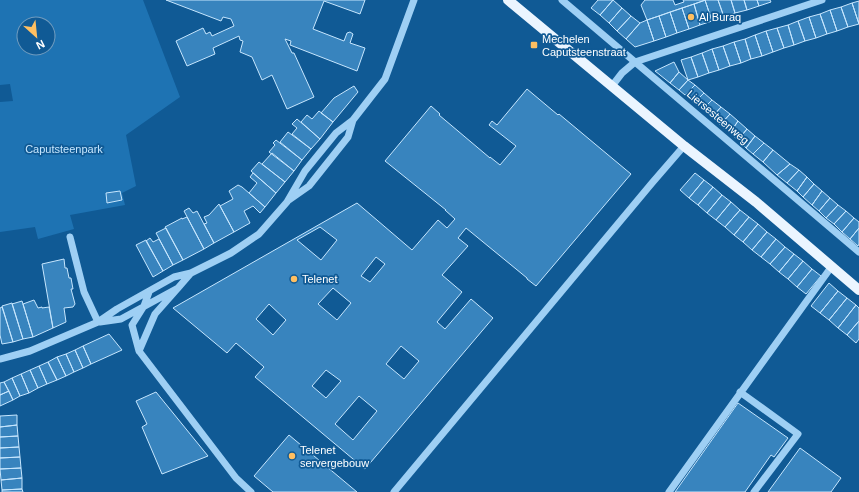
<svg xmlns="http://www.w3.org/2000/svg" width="859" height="492" font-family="Arial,sans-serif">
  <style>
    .green { fill: #1e73b3; fill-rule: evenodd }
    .building { fill: #3884be; stroke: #c6e6fe; fill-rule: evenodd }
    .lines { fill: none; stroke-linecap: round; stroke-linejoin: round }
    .minor { stroke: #9ecff4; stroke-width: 7 }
    .major { stroke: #ebf5ff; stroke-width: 10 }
    .poi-dot { fill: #ffbf61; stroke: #105a95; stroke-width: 1.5 }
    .labels { text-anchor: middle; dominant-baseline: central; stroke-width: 3.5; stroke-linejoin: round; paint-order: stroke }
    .poi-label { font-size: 11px; fill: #fff; stroke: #105a95; text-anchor: start }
    .street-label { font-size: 11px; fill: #fff; stroke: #105a95 }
    .park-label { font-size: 11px; fill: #c6e6fe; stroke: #105a95 }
  </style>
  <rect width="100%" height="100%" fill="#105a95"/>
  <path class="green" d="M0,0H143L180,97L126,135L136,186L122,193L125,205L70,215L74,229L38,239L35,227L0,232V102L13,101L10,84L0,85ZM24,24H48V48H24Z"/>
  <path class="building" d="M166,0H365L360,14L324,1L313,29L344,41L347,33L350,32L353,34L350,43L365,48L357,71L290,45L291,41L285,39L292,53H294L314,97L287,109L272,75L262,80L252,57L240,52L243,41L240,40L239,36L213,48L215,54L187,66L176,41L203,28L206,34L210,32L212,36L234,26L231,19L223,17L221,21Z
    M598,0H613L600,15L591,8Z
    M613,0L622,8L609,23L600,15Z
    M645,0H673L675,5L684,2L683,0H706L647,20L641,5Z
    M705,0H718L724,17L712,21Z
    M705,0L712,21L700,25L694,4Z
    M718,0H731L735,13L724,17Z
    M731,0H744L747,10L735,13Z
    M744,0H757L759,6L747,10Z
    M757,0H770L771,2L759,6Z
    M859,1V24L852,3Z
    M852,3L859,24L848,27L841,7Z
    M694,4L700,25L689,29L682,8Z
    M841,7L848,27L837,31L830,10Z
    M622,8L631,16L617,31L609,23Z
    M682,8L689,29L677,33L670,12Z
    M830,10L837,31L827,34L820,14Z
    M670,12L677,33L666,37L659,16Z
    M820,14L827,34L816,38L809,17Z
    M631,16L640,23L626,39L617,31Z
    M659,16L666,37L654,41L647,20Z
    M809,17L816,38L805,41L798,21Z
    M647,20L654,41L635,47L626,39L640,23Z
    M798,21L805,41L794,45L788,25Z
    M788,25L794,45L784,48L777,28Z
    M777,28L784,48L773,52L766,31Z
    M766,31L773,52L762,56L755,35Z
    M755,35L762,56L751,59L745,39Z
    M745,39L751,59L741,63L734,42Z
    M734,42L741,63L730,66L723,46Z
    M723,46L730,66L719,70L712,49Z
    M712,49L719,70L709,73L702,53Z
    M702,53L709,73L698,77L691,57Z
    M691,57L698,77L688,80L681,60Z
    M674,62L679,72L670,83L655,71Z
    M679,72L688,80L679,90L670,83Z
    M688,80L695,85L685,95L679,90Z
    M695,85L704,93L694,103L685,95Z
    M354,86L358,92L333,122L321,113L334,98Z
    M527,89L558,115L559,114L631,174L536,286L527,279V278L466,228L458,238L468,246L442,275L462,292L437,322L445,329L471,299L493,318L365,469L255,377L264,367L236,343L227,353L173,308L357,203L412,250L438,220L447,228L455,219L445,210H446L385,161L431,106L440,114L439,115L490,158V157L500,165L516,146L489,125L492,121L497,125ZM320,227L337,240L321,260L297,240ZM376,257L385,264L370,282L361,276ZM333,288L351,303L337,320L318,304ZM269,304L286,320L273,335L256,319ZM401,346L419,361L404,379L386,364ZM326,370L341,381L326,398L312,386ZM359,396L377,411L353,440L335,424Z
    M704,93L712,100L703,109L694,103Z
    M712,100L721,107L712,117L703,109Z
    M721,107L730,114L720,125L712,117Z
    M319,111L333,122L320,139L301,122L307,115L312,119Z
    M730,114L738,121L730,133L720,125Z
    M297,119L320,139L311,149L292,134L297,128L292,124Z
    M738,121L747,129L738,140L730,133Z
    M747,129L755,136L746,148L738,140Z
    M288,132L311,149L302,160L280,142Z
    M755,136L764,143L753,154L746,148Z
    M276,140L302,160L294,171L269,152L275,145L273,143Z
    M764,143L773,150L763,162L753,154Z
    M773,150L790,164L777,175L763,162Z
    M272,153L294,171L285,182L262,164Z
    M259,162L285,182L276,193L251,171Z
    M790,164L799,170L787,183L777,175Z
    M799,170L807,177L797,191L787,183Z
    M253,173L276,193L265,207L249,193L257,183L250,177Z
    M695,173L704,180L689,198L680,190Z
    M807,177L814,184L803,197L797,191Z
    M704,180L713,187L698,205L689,198Z
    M814,184L822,191L812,205L803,197Z
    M238,185L242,187L265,207L260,213L253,206L244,211L250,223L234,232L220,206L233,199L229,191Z
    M713,187L722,195L707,213L698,205Z
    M120,191L122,200L107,203L106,193Z
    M822,191L830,198L819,211L812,205Z
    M722,195L731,202L716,220L707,213Z
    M830,198L838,205L826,218L819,211Z
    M731,202L740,210L725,227L716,220Z
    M219,204L234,232L214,243L204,224L207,223L204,217L209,215Z
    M838,205L846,211L834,224L826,218Z
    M189,208L193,213L197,211L214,243L204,249L184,211Z
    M740,210L749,217L734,235L725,227Z
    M846,211L854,218L842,232L834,224Z
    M187,217L204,249L183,260L165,227L182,218V219Z
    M749,217L758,224L743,242L734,235Z
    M854,218L859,222V228L850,239L842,232Z
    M758,224L767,232L752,250L743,242Z
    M166,228L183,260L173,265L156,233Z
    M859,228V244L858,246L850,239Z
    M767,232L776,239L761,257L752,250Z
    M150,238L153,242L159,239L173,265L163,271L146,241Z
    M776,239L785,247L770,264L761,257Z
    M146,240L163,271L153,277L136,245Z
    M785,247L794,254L779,272L770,264Z
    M794,254L803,261L788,279L779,272Z
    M64,259L65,268H67L69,278H71L73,289H71L75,304L73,307L64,308L66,322L53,328L42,264Z
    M803,261L812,269L797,287L788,279Z
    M812,269L821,276L806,294L797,287Z
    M829,283L838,291L820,313L811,306Z
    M838,291L847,298L829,320L820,313Z
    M847,298L856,305L838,328L829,320Z
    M34,300L38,308L42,307V308L49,307L53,328L33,337L23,304Z
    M22,301L33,337L23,339L12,304Z
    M12,303L23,339L13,342L2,306Z
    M856,305L859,308V321L847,335L838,328Z
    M2,307L13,342L2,344L0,335V308Z
    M859,321V339L856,343L847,335Z
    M109,334L122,350L91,364L83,346Z
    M83,346L91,364L83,368L75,350Z
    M75,350L83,368L74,372L66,354Z
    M66,354L74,372L66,376L57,357Z
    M57,357L66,376L57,380L48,362Z
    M48,362L57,380L47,384L39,366Z
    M39,366L47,384L38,388L30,370Z
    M30,370L38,388L29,393L21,374Z
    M21,374L29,393L20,396L12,378Z
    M12,378L20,396L13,400L4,382Z
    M4,382L9,391L0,395V383Z
    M9,391L13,400L0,406V395Z
    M156,392L208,456L162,474L142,427L147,424L136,401Z
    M738,403L788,438L774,457L771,455L745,492H675Z
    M17,415V425L0,427V416Z
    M17,425L18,436L0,437V427Z
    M289,435L357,492H273L254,476Z
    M18,436L19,447L0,448V437Z
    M19,447L20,457L0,458V448Z
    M800,448L841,478L831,492H768Z
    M20,457L21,468L0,469V458Z
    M21,468L22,478L1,480L0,469Z
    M22,478V489L2,490L1,480Z
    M22,489L23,492H2V490Z"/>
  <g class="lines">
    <path class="minor" d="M562,0L859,252
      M612,86L622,73L635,62L822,0
      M289,200L309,186L348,137L353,120
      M70,237L84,292L98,322
      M178,288L155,314L139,351L236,478L251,492
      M100,322L121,319L178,288L191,273
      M139,351L132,325L144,306L149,292
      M0,359L30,351L98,322L117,309L174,277L191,273L231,253L259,234L287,202L305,171L336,133L353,120L385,79L414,0
      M740,392L798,434L754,492
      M394,492L652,183L684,146
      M669,492L832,266"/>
    <path class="major" d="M508,0L684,146L756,202L859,290"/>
  </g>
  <g class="poi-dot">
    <circle cx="691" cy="17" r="4"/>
    <rect x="530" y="41" width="8" height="8" rx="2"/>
    <circle cx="294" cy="279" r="4"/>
    <circle cx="292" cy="456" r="4"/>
  </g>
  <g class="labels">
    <g class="poi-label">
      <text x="699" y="17">Al Buraq</text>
      <text x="542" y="39">Mechelen<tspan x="542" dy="13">Caputsteenstraat</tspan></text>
      <text x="302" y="279">Telenet</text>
      <text x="300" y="450">Telenet<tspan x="300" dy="13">servergebouw</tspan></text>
    </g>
    <g class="street-label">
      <text transform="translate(718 117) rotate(40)">Liersesteenweg</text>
    </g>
    <g class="park-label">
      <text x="64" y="149">Caputsteenpark</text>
    </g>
  </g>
  <g transform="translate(36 36) rotate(153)"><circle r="19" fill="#105a95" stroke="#709cbf"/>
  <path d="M0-3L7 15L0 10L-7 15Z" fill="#ffbf61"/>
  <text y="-6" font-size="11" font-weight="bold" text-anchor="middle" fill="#ffffff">N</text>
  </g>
</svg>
